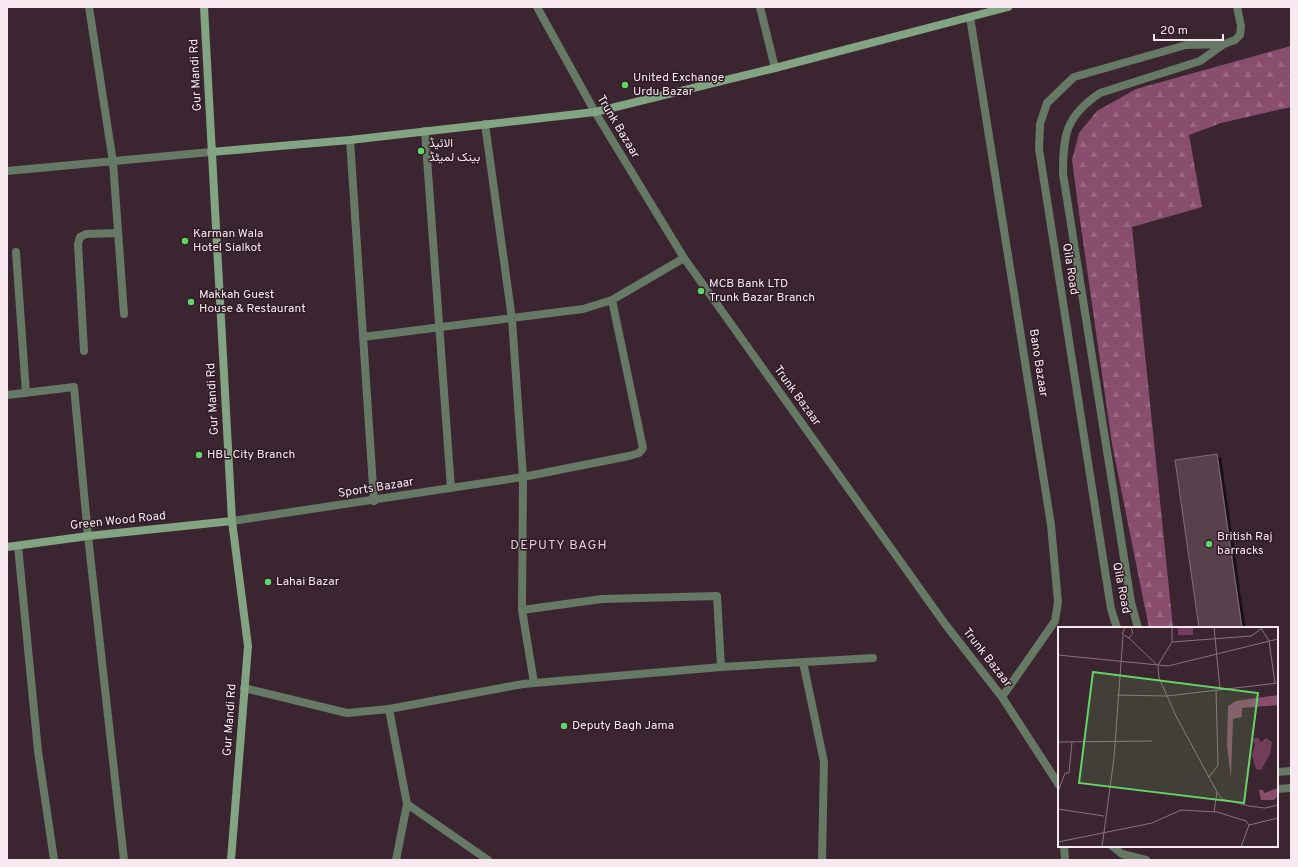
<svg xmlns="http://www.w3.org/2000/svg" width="1298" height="867" font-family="Overpass,Vazirmatn,sans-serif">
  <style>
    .forest { fill: url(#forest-firs) }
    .building { fill: #58414d; stroke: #856c79; filter: url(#shadow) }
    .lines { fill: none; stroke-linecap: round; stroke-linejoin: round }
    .lane { stroke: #657964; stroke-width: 8 }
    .street { stroke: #657964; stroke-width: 8 }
    .secondary { stroke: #83a482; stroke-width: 8 }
    .poi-dot { fill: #64d468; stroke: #301c27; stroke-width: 1.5 }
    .labels { text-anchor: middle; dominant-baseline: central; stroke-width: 3; stroke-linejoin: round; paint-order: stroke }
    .street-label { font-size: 12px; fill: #f8e9f0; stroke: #301c27 }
    .poi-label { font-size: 12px; fill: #f8e9f0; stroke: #301c27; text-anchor: start }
    .neighbourhood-label { font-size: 13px; letter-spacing: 1px; fill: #e9ccda; stroke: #301c27 }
    .inset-road { fill: none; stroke: #87737d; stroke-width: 1 }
    .view { fill: #64d468; fill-opacity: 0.15; stroke: #64d468; stroke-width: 2 }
    .inset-edge { fill: none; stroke: #f8e9f0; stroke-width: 2 }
  </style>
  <defs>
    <pattern id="forest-firs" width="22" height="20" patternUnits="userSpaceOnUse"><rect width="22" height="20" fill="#894e6e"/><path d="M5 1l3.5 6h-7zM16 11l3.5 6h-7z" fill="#9a6883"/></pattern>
    <filter id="shadow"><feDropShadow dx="3.5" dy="3.5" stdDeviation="0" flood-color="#0009"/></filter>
  </defs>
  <rect width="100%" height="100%" fill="#3b2531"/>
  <path class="forest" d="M1291,46V107L1221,123L1189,135L1202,207L1132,227L1173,628H1149L1112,444L1079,213L1072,160L1079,133L1097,111L1136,89Z"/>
  <path class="building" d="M1217,454L1242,628H1199L1175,460Z"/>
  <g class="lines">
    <path class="lane" d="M89,7L113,162L124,314
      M760,7L775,68
      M485,124L512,319L523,477L522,610L534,683
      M425,131L451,488
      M350,140L374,501
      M7,171L211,152
      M16,252L26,393
      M363,337L583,309L612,300L684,258
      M84,351L78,244L80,237L86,234L118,233
      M7,395L74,387L88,536L124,860
      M523,477L629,456L639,453L643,448L612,300
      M18,546L38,751L54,860
      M522,610L602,599L717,596L721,667
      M1117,628L1111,609L1039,149L1040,124L1047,103L1074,77L1186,45L1224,44
      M1138,628L1131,602L1063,174C1063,134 1066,116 1100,93L1200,61L1224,44L1235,40L1240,35L1241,26L1237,7
      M803,662L824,762L822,860
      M244,688L347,713L389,709L523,684L721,667L873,658
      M389,709L407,804L488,860
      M1277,772L1291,771
      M1277,789L1291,788
      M396,860L407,804"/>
    <path class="street" d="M537,7L595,112L684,258L945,624L1002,697L1059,785
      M970,17L1051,525L1058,602L1055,621L1002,697
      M232,521L523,477
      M1064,846L1065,860
      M1112,846L1122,854L1146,860"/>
    <path class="secondary" d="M204,7L232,521L248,646L231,860
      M211,152L350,140L595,112L775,68L1008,7
      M7,547L88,536L232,521"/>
  </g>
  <g class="poi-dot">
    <circle cx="625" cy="85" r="4"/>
    <circle cx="421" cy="151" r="4"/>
    <circle cx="185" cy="241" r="4"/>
    <circle cx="701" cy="291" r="4"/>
    <circle cx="191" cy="302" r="4"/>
    <circle cx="199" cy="455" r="4"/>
    <circle cx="1209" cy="544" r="4"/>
    <circle cx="268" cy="582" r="4"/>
    <circle cx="564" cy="726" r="4"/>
  </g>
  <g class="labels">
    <g class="street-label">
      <text transform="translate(196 75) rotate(-93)">Gur Mandi Rd</text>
      <text transform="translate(618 127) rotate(59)">Trunk Bazaar</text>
      <text transform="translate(1070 269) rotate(81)">Qila Road</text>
      <text transform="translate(1038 363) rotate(81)">Bano Bazaar</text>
      <text transform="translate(797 396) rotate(54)">Trunk Bazaar</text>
      <text transform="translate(213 399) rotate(-93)">Gur Mandi Rd</text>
      <text transform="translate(376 488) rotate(-9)">Sports Bazaar</text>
      <text transform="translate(118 521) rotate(-6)">Green Wood Road</text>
      <text transform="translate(1121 588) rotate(79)">Qila Road</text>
      <text transform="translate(987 658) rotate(52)">Trunk Bazaar</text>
      <text transform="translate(230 720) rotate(-86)">Gur Mandi Rd</text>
    </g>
    <g class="poi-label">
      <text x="633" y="78">United Exchange<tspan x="633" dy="14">Urdu Bazar</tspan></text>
      <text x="429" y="144">الائیڈ<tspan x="429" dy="14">بینک لمیٹڈ</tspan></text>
      <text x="193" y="234">Karman Wala<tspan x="193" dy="14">Hotel Sialkot</tspan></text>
      <text x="709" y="284">MCB Bank LTD<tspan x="709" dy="14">Trunk Bazar Branch</tspan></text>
      <text x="199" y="295">Makkah Guest<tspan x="199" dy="14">House &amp; Restaurant</tspan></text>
      <text x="207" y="455">HBL City Branch</text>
      <text x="1217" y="537">British Raj<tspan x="1217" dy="14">barracks</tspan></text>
      <text x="276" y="582">Lahai Bazar</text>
      <text x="572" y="726">Deputy Bagh Jama</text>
    </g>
    <g class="neighbourhood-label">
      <text x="559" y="546">DEPUTY BAGH</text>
    </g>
  </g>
  <g transform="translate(1058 627)">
    <rect width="220" height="220" fill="#3b2531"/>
    <path d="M120,0H135V8H120ZM200,111L203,115L208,111L214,115L212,127L203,143L198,142L194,128L197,117L194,112Z" fill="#723e5b"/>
    <path d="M220,68V78L184,81V90L175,92L173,151L169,119L170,79L178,74ZM220,161V169L216,173H203L201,163H205L206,166Z" fill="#894e6e"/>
    <path class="inset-road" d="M67,0L64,7L71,11L75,6L73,0M114,0V15L100,38L101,51L118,89L159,165L164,172L191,179L207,181L220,178M156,0L162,62M203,1L211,14L217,56M71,11L99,38M114,15L193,9L203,2M0,28L110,39L220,12M59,68L109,69L220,56M0,115L94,114M151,150L160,138L158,63M0,165L7,146H11L14,115M0,182L46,189M156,185L159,165M191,198L220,191M0,215L94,196L123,183L159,185L188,194L191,198M44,220L56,131L65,9M183,220L191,198"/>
    <path class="view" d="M35,45L200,66L186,176L21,156Z"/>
    <rect width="220" height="220" class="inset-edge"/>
  </g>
  <rect width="1298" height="867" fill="none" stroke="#f8e9f0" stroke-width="16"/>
  <path d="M1154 34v6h69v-6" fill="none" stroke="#f8e9f0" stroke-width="2"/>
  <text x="1160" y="34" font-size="12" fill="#f8e9f0" stroke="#301c27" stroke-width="3" paint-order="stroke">20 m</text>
</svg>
